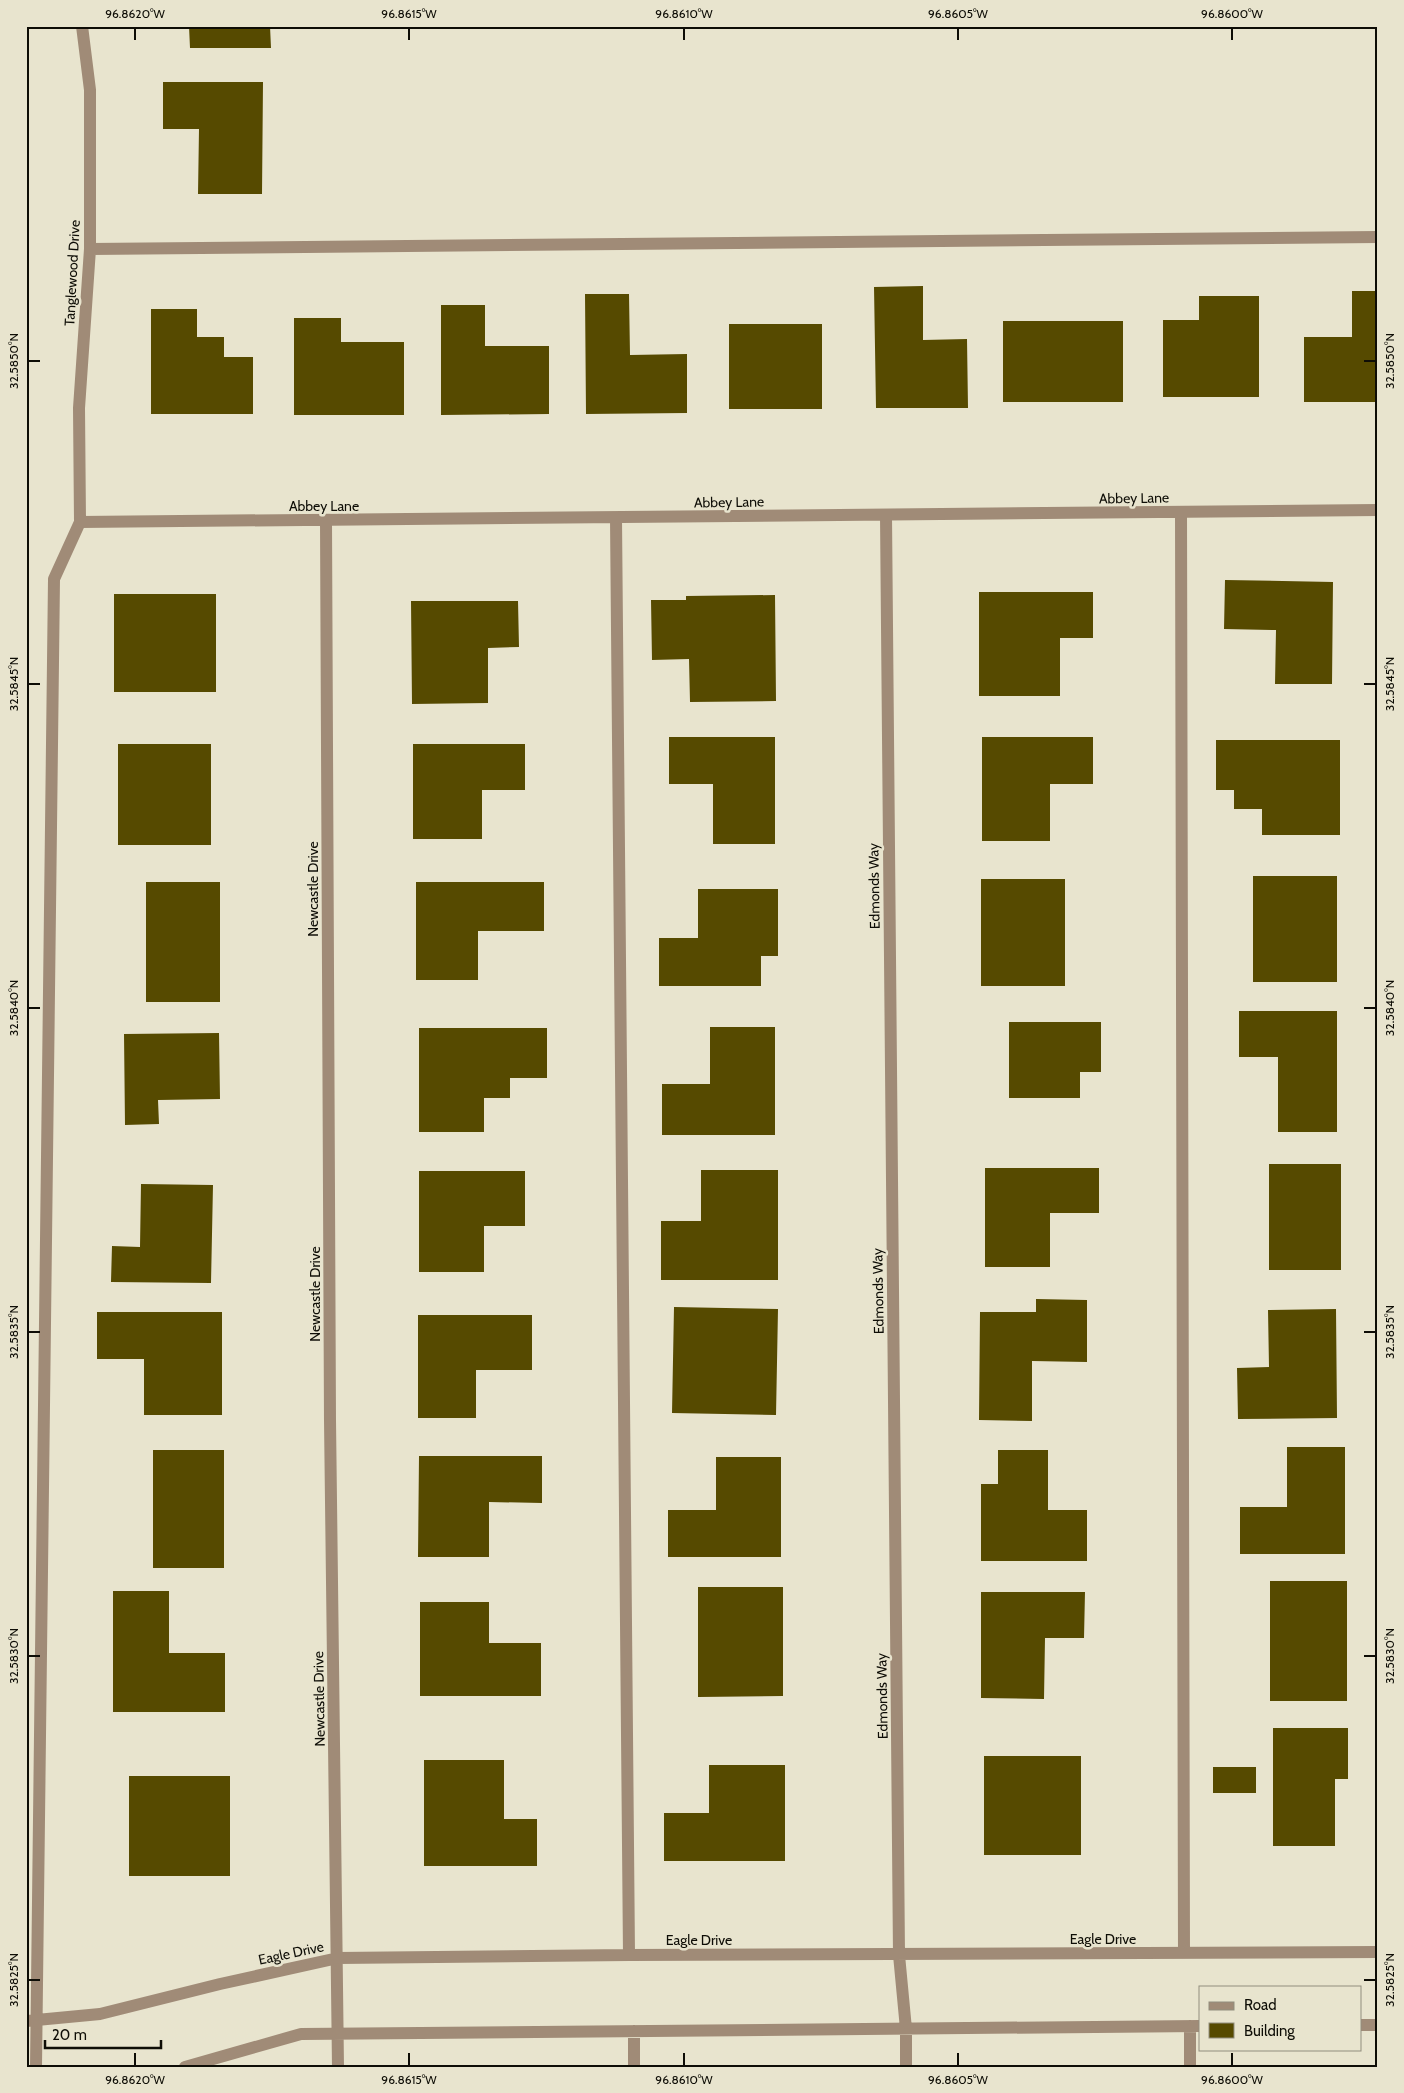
<svg xmlns="http://www.w3.org/2000/svg" width="1404" height="2093" font-family="Cabin,sans-serif">
  <style>
    .building { fill: #564a00 }
    .lines { fill: none; stroke-linecap: round; stroke-linejoin: round }
    .minor { stroke: #a08b77; stroke-width: 12 }
    .ticks { fill: none; stroke: #0e0d06; stroke-width: 2 }
    .labels { text-anchor: middle; dominant-baseline: central; stroke-width: 5; stroke-linejoin: round; paint-order: stroke }
    .street-label { font-size: 14px; fill: #0e0d06; stroke: #e8e4ce }
    .neatline { fill: none; stroke: #0e0d06; stroke-width: 2 }
    .ticks-label { font-size: 12px; text-anchor: middle; fill: #0e0d06 }
  </style>
  <rect width="100%" height="100%" fill="#e8e4ce"/>
  <path class="building" d="M189,26H270L271,48H190Z
    M163,82H263L262,194H198L199,129H163Z
    M923,286V340L967,339L968,408H876L874,287Z
    M1352,291H1378V402H1304V337H1352Z
    M585,294H629L630,355L687,354V413L586,414Z
    M1199,296H1259V397H1163V320H1199Z
    M441,305H485V346H549V414L441,415Z
    M151,309H197V337H224V357H253V414H151Z
    M294,318H341V342H404V415H294Z
    M1003,321H1123V402H1003Z
    M729,324H822V409H729Z
    M1225,580L1333,582L1332,684H1275L1276,630L1224,629Z
    M979,592H1093V638H1060V696H979Z
    M114,594H216V692H114Z
    M775,595L776,701L690,702L689,659L652,660L651,600H686V596Z
    M411,601H518L519,647L488,648V703L412,704Z
    M669,737H775V844H713V784H669Z
    M982,737H1093V784H1050V841H982Z
    M1216,740H1340V835H1262V809H1234V790H1216Z
    M118,744H211V845H118Z
    M413,744H525V790H482V839H413Z
    M1253,876H1337V982H1253Z
    M981,879H1065V986H981Z
    M146,882H220V1002H146Z
    M416,882H544V931H478V980H416Z
    M698,889H778V956H761V986H659V938H698Z
    M1239,1011H1337V1132H1278V1057H1239Z
    M1009,1022H1101V1072H1080V1098H1009Z
    M710,1027H775V1135H662V1084H710Z
    M419,1028H547V1078H510V1098H484V1132H419Z
    M219,1033L220,1099L158,1100L159,1124L125,1125L124,1034Z
    M1269,1164H1341V1270H1269Z
    M985,1168H1099V1213H1050V1267H985Z
    M701,1170H778V1280H661V1221H701Z
    M419,1171H525V1226H484V1272H419Z
    M141,1184L213,1185L211,1283L111,1282L112,1246L140,1247Z
    M1036,1299L1087,1300V1362L1032,1361V1421L979,1420L980,1312H1036Z
    M674,1307L778,1309L776,1415L672,1413Z
    M1336,1309L1337,1418L1238,1419L1237,1368L1269,1367L1268,1310Z
    M97,1312H222V1415H144V1359H97Z
    M418,1315H532V1370H476V1418H418Z
    M1287,1447H1345V1554H1240V1507H1287Z
    M153,1450H224V1568H153Z
    M998,1450H1048V1510H1087V1561H981V1484H998Z
    M419,1456H542V1503L489,1502V1557H418Z
    M716,1457H781V1557H668V1510H716Z
    M1270,1581H1347V1701H1270Z
    M698,1587H783V1696L698,1697Z
    M113,1591H169V1653H225V1712H113Z
    M981,1592H1085L1084,1638H1045L1044,1699L981,1698Z
    M420,1602H489V1643H541V1696H420Z
    M1273,1728H1348V1779H1335V1846H1273Z
    M984,1756H1081V1855H984Z
    M424,1760H504V1819H537V1866H424Z
    M709,1765H785V1861H664V1813H709Z
    M1213,1767H1256V1793H1213Z
    M129,1776H230V1876H129Z"/>
  <g class="lines">
    <path class="minor" d="M90,249L1378,237
      M1181,512L1184,1953
      M886,515L899,1955L906,2029V2067
      M616,518L629,1955
      M326,521L330,1420L338,2067
      M80,522L1378,510
      M26,2021L100,2014L220,1984L338,1958L629,1955L1378,1952
      M1360,2025H1378
      M1190,2026V2067
      M634,2031V2067
      M36,2067L54,579L80,522L79,408L90,249V90L82,26
      M185,2067L301,2034L1200,2026"/>
  </g>
  <path class="ticks" d="M135,28V40M409,28V40M684,28V40M958,28V40M1232,28V40M28,361H40M1364,361H1376M28,684H40M1364,684H1376M28,1008H40M1364,1008H1376M28,1332H40M1364,1332H1376M28,1656H40M1364,1656H1376M28,1980H40M1364,1980H1376M135,2053V2066M409,2053V2066M684,2053V2066M958,2053V2066M1232,2053V2066"/>
  <g class="labels">
    <g class="street-label">
      <text transform="translate(72 273) rotate(-87)">Tanglewood Drive</text>
      <text transform="translate(1134 498) rotate(-1)">Abbey Lane</text>
      <text transform="translate(729 502) rotate(-1)">Abbey Lane</text>
      <text x="324" y="506">Abbey Lane</text>
      <text transform="translate(874 886) rotate(-91)">Edmonds Way</text>
      <text transform="translate(313 889) rotate(-90)">Newcastle Drive</text>
      <text transform="translate(878 1291) rotate(-91)">Edmonds Way</text>
      <text transform="translate(315 1294) rotate(-90)">Newcastle Drive</text>
      <text transform="translate(882 1696) rotate(-91)">Edmonds Way</text>
      <text transform="translate(319 1699) rotate(-91)">Newcastle Drive</text>
      <text x="1103" y="1939">Eagle Drive</text>
      <text x="699" y="1940">Eagle Drive</text>
      <text transform="translate(291 1953) rotate(-12)">Eagle Drive</text>
    </g>
  </g>
  <rect width="1404" height="2093" fill="none" stroke="#e8e4ce" stroke-width="55"/>
  <rect x="1199" y="1986" width="162" height="65" fill="#e8e4ce" stroke="#918e7e"/>
  <rect x="1209" y="2002" width="25" height="8" fill="#a08b77" stroke="#918e7e"/>
  <text x="1244" y="2010" font-size="15" fill="#0e0d06">Road</text>
  <rect x="1209" y="2023" width="25" height="15" fill="#564a00" stroke="#918e7e"/>
  <text x="1244" y="2036" font-size="15" fill="#0e0d06">Building</text>
  <path d="M45 2040v8h116v-8" fill="none" stroke="#0e0d06" stroke-width="2.5"/>
  <text x="52" y="2040" font-size="15" fill="#0e0d06" stroke="#e8e4ce" stroke-width="4" paint-order="stroke">20 m</text>
  <rect x="28" y="28" width="1348" height="2038" class="neatline"/>
  <g class="ticks-label">
    <text x="135" y="18">96.8620°W</text>
    <text x="409" y="18">96.8615°W</text>
    <text x="684" y="18">96.8610°W</text>
    <text x="958" y="18">96.8605°W</text>
    <text x="1232" y="18">96.8600°W</text>
    <text transform="translate(14 361) rotate(-90)" y="4">32.5850°N</text>
    <text transform="translate(1390 361) rotate(-90)" y="4">32.5850°N</text>
    <text transform="translate(14 684) rotate(-90)" y="4">32.5845°N</text>
    <text transform="translate(1390 684) rotate(-90)" y="4">32.5845°N</text>
    <text transform="translate(14 1008) rotate(-90)" y="4">32.5840°N</text>
    <text transform="translate(1390 1008) rotate(-90)" y="4">32.5840°N</text>
    <text transform="translate(14 1332) rotate(-90)" y="4">32.5835°N</text>
    <text transform="translate(1390 1332) rotate(-90)" y="4">32.5835°N</text>
    <text transform="translate(14 1656) rotate(-90)" y="4">32.5830°N</text>
    <text transform="translate(1390 1656) rotate(-90)" y="4">32.5830°N</text>
    <text transform="translate(14 1980) rotate(-90)" y="4">32.5825°N</text>
    <text transform="translate(1390 1980) rotate(-90)" y="4">32.5825°N</text>
    <text x="135" y="2084">96.8620°W</text>
    <text x="409" y="2084">96.8615°W</text>
    <text x="684" y="2084">96.8610°W</text>
    <text x="958" y="2084">96.8605°W</text>
    <text x="1232" y="2084">96.8600°W</text>
  </g>
</svg>
